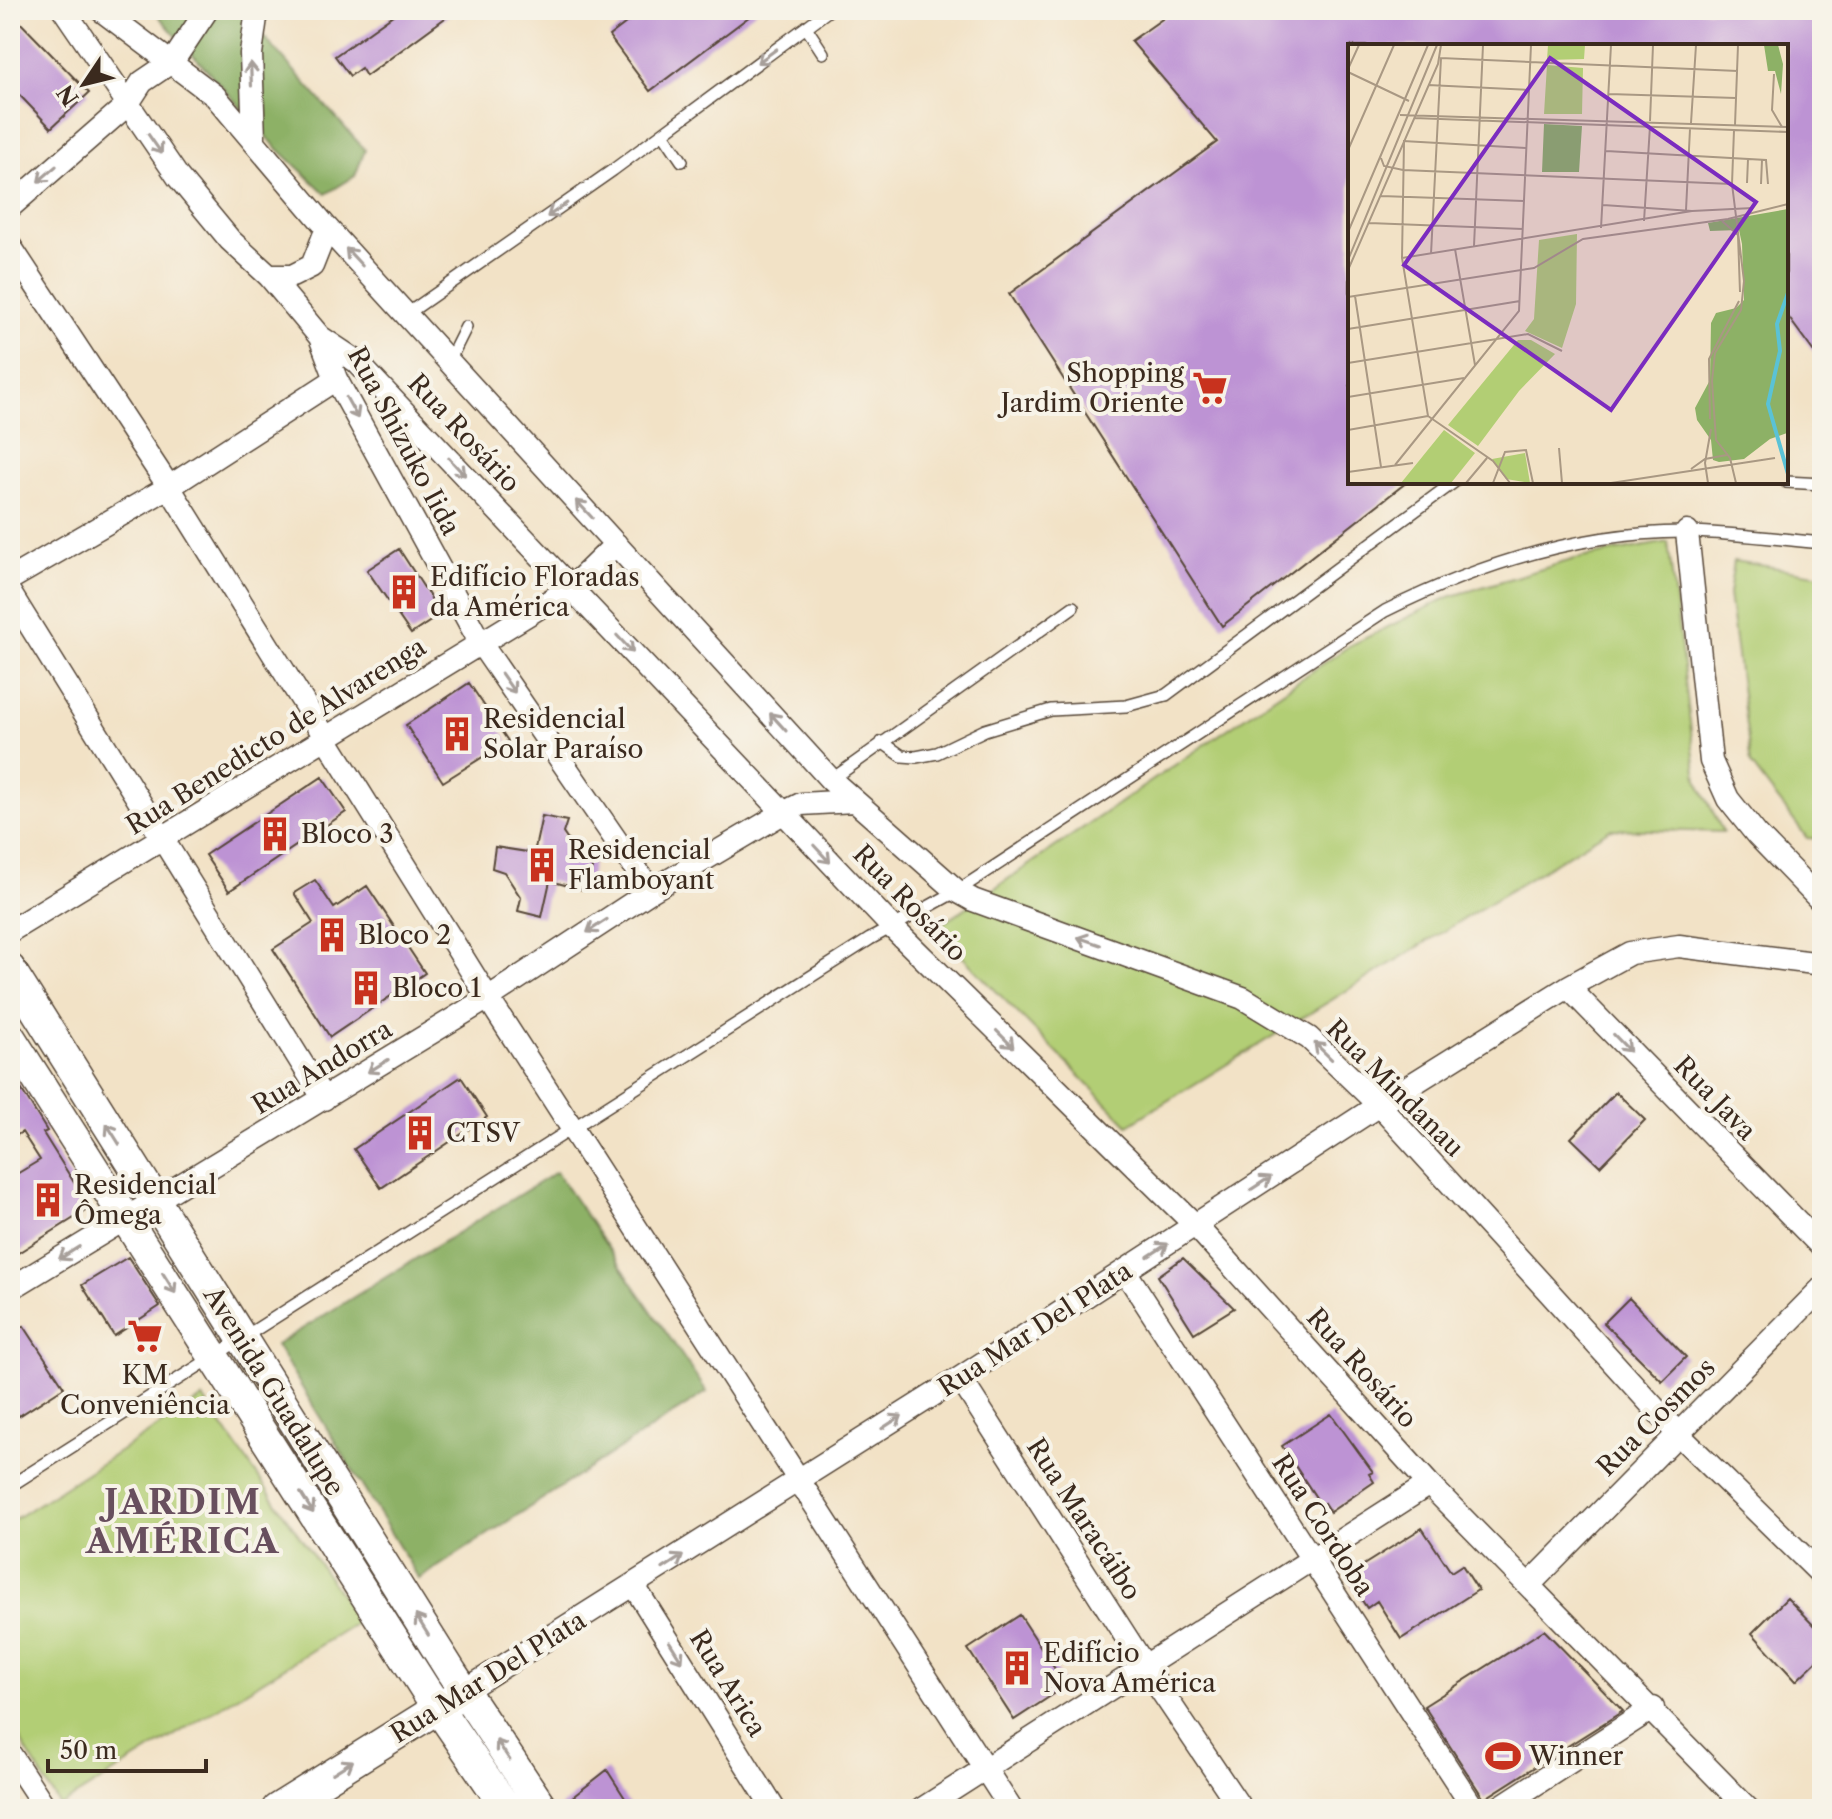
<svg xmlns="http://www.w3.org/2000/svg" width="1832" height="1819" font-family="'Libre Caslon Text',serif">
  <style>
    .green { fill: #b2ce74; stroke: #767c49; stroke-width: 2 }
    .forest { fill: #8db166; stroke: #646e42; stroke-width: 2 }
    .building { fill: #bd93d4 }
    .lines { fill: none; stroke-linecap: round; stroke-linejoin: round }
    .lane-casing { stroke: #564637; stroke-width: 14 }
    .street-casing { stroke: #564637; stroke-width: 25 }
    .secondary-casing { stroke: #564637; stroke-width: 33 }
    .lane { stroke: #fff; stroke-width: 11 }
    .street { stroke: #fff; stroke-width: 22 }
    .secondary { stroke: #fff; stroke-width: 30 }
    .oneway { stroke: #a79f9a }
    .labels { text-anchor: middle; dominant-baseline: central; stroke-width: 8; stroke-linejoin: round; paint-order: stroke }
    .poi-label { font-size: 26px; fill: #3b2a1e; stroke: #f7f3e8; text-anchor: start }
    .street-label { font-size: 26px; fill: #3b2a1e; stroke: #f7f3e8 }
    .district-label { font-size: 34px; font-weight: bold; letter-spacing: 2px; fill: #684f5e; stroke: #f7f3e8 }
    .inset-river { fill: none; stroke: #5ac2d6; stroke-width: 4 }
    .inset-road { fill: none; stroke: #a99883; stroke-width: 2 }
    .view { fill: #7b2cbf; fill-opacity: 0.15; stroke: #7b2cbf; stroke-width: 4 }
    .inset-edge { fill: none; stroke: #3b2a1e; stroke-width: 4 }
  </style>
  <rect width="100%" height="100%" fill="#f7f3e8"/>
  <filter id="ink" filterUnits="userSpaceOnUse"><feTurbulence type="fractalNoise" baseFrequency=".0125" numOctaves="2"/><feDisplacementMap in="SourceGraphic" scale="16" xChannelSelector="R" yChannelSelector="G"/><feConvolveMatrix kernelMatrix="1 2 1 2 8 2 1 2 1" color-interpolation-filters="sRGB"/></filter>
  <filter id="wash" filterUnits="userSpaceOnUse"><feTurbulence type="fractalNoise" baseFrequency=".006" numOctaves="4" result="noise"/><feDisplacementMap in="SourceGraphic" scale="32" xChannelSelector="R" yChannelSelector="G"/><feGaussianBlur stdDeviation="1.8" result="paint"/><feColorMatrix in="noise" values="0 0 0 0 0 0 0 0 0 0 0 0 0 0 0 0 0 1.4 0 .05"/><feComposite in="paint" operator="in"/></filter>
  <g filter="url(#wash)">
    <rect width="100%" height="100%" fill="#f2e2c6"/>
    <path class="green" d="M1668,542L1697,780L1723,832L1610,829L1128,1125L935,929L1349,646L1449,597L1575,559Z
      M1734,561L1822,575V839L1807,838L1751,764L1729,594Z
      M203,1398L359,1621L60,1806L10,1723V1522Z"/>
    <path class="forest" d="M153,10H249L256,28L365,150L355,176L326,194L277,148Z
      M556,1172L707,1392L419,1579L276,1345Z"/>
    <g id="blocks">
      <path class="building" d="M400,10H456L366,76L361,68L350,76L335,56Z
        M643,10H758L650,91L609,36Z
        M1175,10H1822V363L1786,314V46H1350V482H1407L1222,626L1009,294L1217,142L1131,41Z
        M10,12L89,93L51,128L10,85Z
        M399,549L441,614L411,634L367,570Z
        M469,683L508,741L443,782L406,725Z
        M322,777L346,812L229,891L205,855Z
        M542,816L567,821L563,833L582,861L593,863L587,891L550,881L542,917L518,911L521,898L504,872L492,868L495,847L534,853Z
        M315,880L334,908L367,886L425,973L330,1037L273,949L313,923L294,893Z
        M10,1071L47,1131L43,1133L90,1208L10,1258V1178L40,1160L22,1132L10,1139Z
        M461,1077L487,1117L381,1188L354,1149Z
        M1616,1092L1645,1120L1600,1166L1571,1138Z
        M128,1257L160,1306L114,1336L82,1285Z
        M1183,1258L1234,1308L1194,1333L1158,1276Z
        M1629,1298L1686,1357L1662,1381L1604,1323Z
        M24,1326L64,1387L19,1416L10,1402V1335Z
        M1331,1414L1373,1472L1369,1474L1374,1482L1330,1512L1324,1503L1321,1505L1282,1446Z
        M1422,1528L1451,1572L1462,1565L1478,1590L1401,1639L1377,1601L1367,1608L1346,1576Z
        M1787,1598L1822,1634V1656L1796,1681L1752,1633Z
        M1020,1615L1066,1686L1014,1720L968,1649Z
        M1544,1630L1623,1711L1484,1799L1424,1706Z
        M607,1770L632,1809H561V1806Z"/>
    </g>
  </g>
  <g filter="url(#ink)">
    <use href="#blocks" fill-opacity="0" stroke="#564637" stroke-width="2"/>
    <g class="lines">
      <g class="lane-casing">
        <path id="lane" d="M806,27L823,53
          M663,133L682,161
          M407,314L613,170L829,10
          M449,361L466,327
          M1786,482L1822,484
          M882,742L902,756L916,757L937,753L985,730L1051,710L1126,706L1166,695L1454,482
          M831,780L1073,607
          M10,1486L870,939L957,891L1385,611C1479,564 1583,531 1689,532C1733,533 1778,539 1822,543"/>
      </g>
      <g class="street-casing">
        <path id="street" d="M64,10L178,177L230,240L269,276L320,337L356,361L892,927L1196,1226L1429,1484L1748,1809
          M101,10L215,96L327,228L831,780L957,891L973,900L1243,998L1309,1038L1379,1105L1679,1435L1822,1575
          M254,139L251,54L257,10
          M10,207L127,105L142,82L173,61L207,10
          M10,246L169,487L488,998L1011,1809
          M269,276H292L312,266L327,228
          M320,337L336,379L481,644L651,891
          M1687,532L1711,761L1728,799L1757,835L1822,902
          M10,579L169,487L336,379
          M10,593L324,1099
          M10,931L571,588L616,544
          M1568,987L1822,1247
          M1125,1271L1474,1809
          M10,1289L488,998L651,891L783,813L801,804L854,801
          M960,1378L1144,1665L1241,1809
          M1529,1585L1822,1288
          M634,1586L774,1809
          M464,1691L960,1378L1379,1105L1568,987L1630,953L1679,946L1822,964
          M10,1754L46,1809
          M922,1809L1429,1484
          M1497,1809L1653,1708"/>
      </g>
      <g class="secondary-casing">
        <path id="secondary" d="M10,969L452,1673L543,1809
          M10,1037L427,1692L507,1809
          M277,1809L456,1697"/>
      </g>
      <use href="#lane" class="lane"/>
      <use href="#street" class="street"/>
      <use href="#secondary" class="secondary"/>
    </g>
    <defs><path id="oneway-shaft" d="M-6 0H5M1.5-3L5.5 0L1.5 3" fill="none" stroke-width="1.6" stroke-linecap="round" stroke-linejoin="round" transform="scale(2)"/></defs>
    <g class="oneway">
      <use href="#oneway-shaft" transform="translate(767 56) rotate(144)"/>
      <use href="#oneway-shaft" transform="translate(251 74) rotate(-92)"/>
      <use href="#oneway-shaft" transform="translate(155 144) rotate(55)"/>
      <use href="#oneway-shaft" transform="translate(47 174) rotate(139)"/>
      <use href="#oneway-shaft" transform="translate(557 210) rotate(145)"/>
      <use href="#oneway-shaft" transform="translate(354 257) rotate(-133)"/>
      <use href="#oneway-shaft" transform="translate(352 408) rotate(61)"/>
      <use href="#oneway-shaft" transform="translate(457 467) rotate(47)"/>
      <use href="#oneway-shaft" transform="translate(584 509) rotate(-133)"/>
      <use href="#oneway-shaft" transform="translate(625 644) rotate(47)"/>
      <use href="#oneway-shaft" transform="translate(508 683) rotate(55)"/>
      <use href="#oneway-shaft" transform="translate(778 722) rotate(-132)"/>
      <use href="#oneway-shaft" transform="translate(822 854) rotate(47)"/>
      <use href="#oneway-shaft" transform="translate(597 926) rotate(147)"/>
      <use href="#oneway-shaft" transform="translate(1089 941) rotate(-161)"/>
      <use href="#oneway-shaft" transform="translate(1005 1039) rotate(45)"/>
      <use href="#oneway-shaft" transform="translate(1622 1043) rotate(46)"/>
      <use href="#oneway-shaft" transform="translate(1323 1051) rotate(-136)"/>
      <use href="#oneway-shaft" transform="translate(378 1066) rotate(148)"/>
      <use href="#oneway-shaft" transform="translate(113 1134) rotate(-122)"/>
      <use href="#oneway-shaft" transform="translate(1261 1183) rotate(-33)"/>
      <use href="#oneway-shaft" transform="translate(1158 1250) rotate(-33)"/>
      <use href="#oneway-shaft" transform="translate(69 1253) rotate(148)"/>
      <use href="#oneway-shaft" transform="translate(169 1283) rotate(58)"/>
      <use href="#oneway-shaft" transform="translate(892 1422) rotate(-33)"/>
      <use href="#oneway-shaft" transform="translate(307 1503) rotate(58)"/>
      <use href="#oneway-shaft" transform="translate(673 1562) rotate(-33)"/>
      <use href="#oneway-shaft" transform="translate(422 1625) rotate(-122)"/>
      <use href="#oneway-shaft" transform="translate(676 1652) rotate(58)"/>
      <use href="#oneway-shaft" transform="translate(503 1750) rotate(-124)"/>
      <use href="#oneway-shaft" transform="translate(343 1767) rotate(-32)"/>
    </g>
  </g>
  <defs>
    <g id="supermarket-bare" transform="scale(2.76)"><path d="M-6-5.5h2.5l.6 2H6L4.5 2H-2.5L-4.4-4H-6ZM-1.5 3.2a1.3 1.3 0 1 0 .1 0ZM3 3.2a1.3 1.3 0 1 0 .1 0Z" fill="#c8321e" stroke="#f7f3e8" stroke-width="2.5" paint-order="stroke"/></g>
    <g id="building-bare" transform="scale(2.76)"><path d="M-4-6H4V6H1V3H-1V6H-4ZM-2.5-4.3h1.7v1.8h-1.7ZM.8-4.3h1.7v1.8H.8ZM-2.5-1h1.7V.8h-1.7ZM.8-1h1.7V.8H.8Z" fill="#c8321e" stroke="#f7f3e8" stroke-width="2.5" paint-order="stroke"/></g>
    <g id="stadium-bare" transform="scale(2.76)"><path d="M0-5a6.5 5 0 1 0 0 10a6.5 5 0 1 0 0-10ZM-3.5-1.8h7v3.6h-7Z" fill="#c8321e" stroke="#f7f3e8" stroke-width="2.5" paint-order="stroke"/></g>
  </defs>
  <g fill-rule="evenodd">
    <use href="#supermarket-bare" x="1210" y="388"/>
    <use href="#building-bare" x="404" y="592"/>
    <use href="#building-bare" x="457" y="734"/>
    <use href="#building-bare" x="275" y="834"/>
    <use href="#building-bare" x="542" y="865"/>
    <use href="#building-bare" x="332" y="935"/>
    <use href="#building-bare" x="366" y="988"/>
    <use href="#building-bare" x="420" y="1133"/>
    <use href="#building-bare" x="48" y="1200"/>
    <use href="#supermarket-bare" x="145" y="1336"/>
    <use href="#building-bare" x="1017" y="1668"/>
    <use href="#stadium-bare" x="1503" y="1756"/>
  </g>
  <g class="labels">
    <g class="poi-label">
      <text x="1184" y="373" text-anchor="end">Shopping<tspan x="1184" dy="30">Jardim Oriente</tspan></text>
      <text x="430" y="577">Edifício Floradas<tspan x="430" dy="30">da América</tspan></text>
      <text x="483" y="719">Residencial<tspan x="483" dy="30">Solar Paraíso</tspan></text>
      <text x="301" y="834">Bloco 3</text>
      <text x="568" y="850">Residencial<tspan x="568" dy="30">Flamboyant</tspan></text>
      <text x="358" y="935">Bloco 2</text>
      <text x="392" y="988">Bloco 1</text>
      <text x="446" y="1133">CTSV</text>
      <text x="74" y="1185">Residencial<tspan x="74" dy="30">Ômega</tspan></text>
      <text x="145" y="1375" text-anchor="middle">KM<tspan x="145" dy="30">Conveniência</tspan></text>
      <text x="1043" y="1653">Edifício<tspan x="1043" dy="30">Nova América</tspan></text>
      <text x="1529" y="1756">Winner</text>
    </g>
    <g class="street-label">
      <text transform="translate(464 433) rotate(47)">Rua Rosário</text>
      <text transform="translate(404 441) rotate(62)">Rua Shizuko Iida</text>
      <text transform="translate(276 736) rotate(-32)">Rua Benedicto de Alvarenga</text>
      <text transform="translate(910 903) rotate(46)">Rua Rosário</text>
      <text transform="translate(322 1067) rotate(-31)">Rua Andorra</text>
      <text transform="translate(1395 1088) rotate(45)">Rua Mindanau</text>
      <text transform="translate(1715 1098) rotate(46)">Rua Java</text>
      <text transform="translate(1035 1329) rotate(-33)">Rua Mar Del Plata</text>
      <text transform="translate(1362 1368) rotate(48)">Rua Rosário</text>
      <text transform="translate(274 1391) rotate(58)">Avenida Guadalupe</text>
      <text transform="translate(1656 1417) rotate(-45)">Rua Cosmos</text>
      <text transform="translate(1084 1519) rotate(57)">Rua Maracáibo</text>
      <text transform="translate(1323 1525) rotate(57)">Rua Cordoba</text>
      <text transform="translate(488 1677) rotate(-32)">Rua Mar Del Plata</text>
      <text transform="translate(728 1683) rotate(58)">Rua Arica</text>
    </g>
    <g class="district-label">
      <text x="183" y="1502">JARDIM<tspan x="183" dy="39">AMÉRICA</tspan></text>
    </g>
  </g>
  <g transform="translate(1348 44)">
    <rect width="440" height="440" fill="#f2e2c6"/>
    <path d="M200,1H237L236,15L199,16ZM199,21L235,24L234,70H196ZM229,190L228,260L214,304L177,287L186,275L191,196ZM170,296H183L207,310L171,347L130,402L100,381ZM96,386L127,409L103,439H53ZM177,409L182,439L158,435L144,415Z" fill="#b2ce74"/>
    <path d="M416,1H430L435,20L433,50L427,27H420ZM196,80L234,82L231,128H194ZM440,165L439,389L422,395L396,415L371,418L365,416L363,396L349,376L347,364L362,336L363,279L368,269L388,264L396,256L394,200L391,186L362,187L360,179Z" fill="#8db166"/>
    <path class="inset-river" d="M440,249L429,280L432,307L420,360L440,430"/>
    <path class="inset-road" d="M0,25L11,1M0,28L61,57M426,30L424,66L434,83M80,41L181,46M261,50L388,54M52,71L440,83M66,74L440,88M302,77L305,1M343,79L348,1M387,81L390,1M386,86L384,140L396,237L393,266L367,309L364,337L368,396L382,414L388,439M55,97L178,104M56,98L54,214L80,372L145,417L162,439M0,106L46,1M258,107L418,116L420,140M33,114L36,122L55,126L384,140M399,139L400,115M413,140L414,116M33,152L176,157M255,161L344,167M338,166L342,85M296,177L302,82M374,177L390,191L392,248M21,179L175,185M253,184L263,1M0,188L80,1M126,202L135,1M107,205L127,321M83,210L93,14L390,27M54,214L344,167L405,164M0,216L89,1M0,226L90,20L93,1M7,252L33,423M0,253L186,224L235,195L380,175L440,160M0,285L172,257M0,319L180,290L214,307M0,353L116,334M362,375L361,315L391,257M0,386L80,372M211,404L214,439M47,421L171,267L183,1M343,425L357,415L379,411M0,428L65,419M118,439L139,414M145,439L157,408L178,406L185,439M263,439L427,414M360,439L357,419L363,385"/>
    <path class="view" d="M202,14L408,158L263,366L56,221Z"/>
    <rect width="440" height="440" class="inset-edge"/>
  </g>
  <rect width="1832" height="1819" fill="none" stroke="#f7f3e8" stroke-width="40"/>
  <g transform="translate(84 84) rotate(235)" stroke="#f7f3e8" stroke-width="6" paint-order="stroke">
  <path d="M0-6L14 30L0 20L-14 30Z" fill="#3b2a1e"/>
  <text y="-12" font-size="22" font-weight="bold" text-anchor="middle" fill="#3b2a1e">N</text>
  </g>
  <path d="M48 1759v12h158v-12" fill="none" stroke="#3b2a1e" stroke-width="4"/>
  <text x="60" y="1759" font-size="24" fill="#3b2a1e" stroke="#f7f3e8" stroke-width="6" paint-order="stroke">50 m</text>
</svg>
